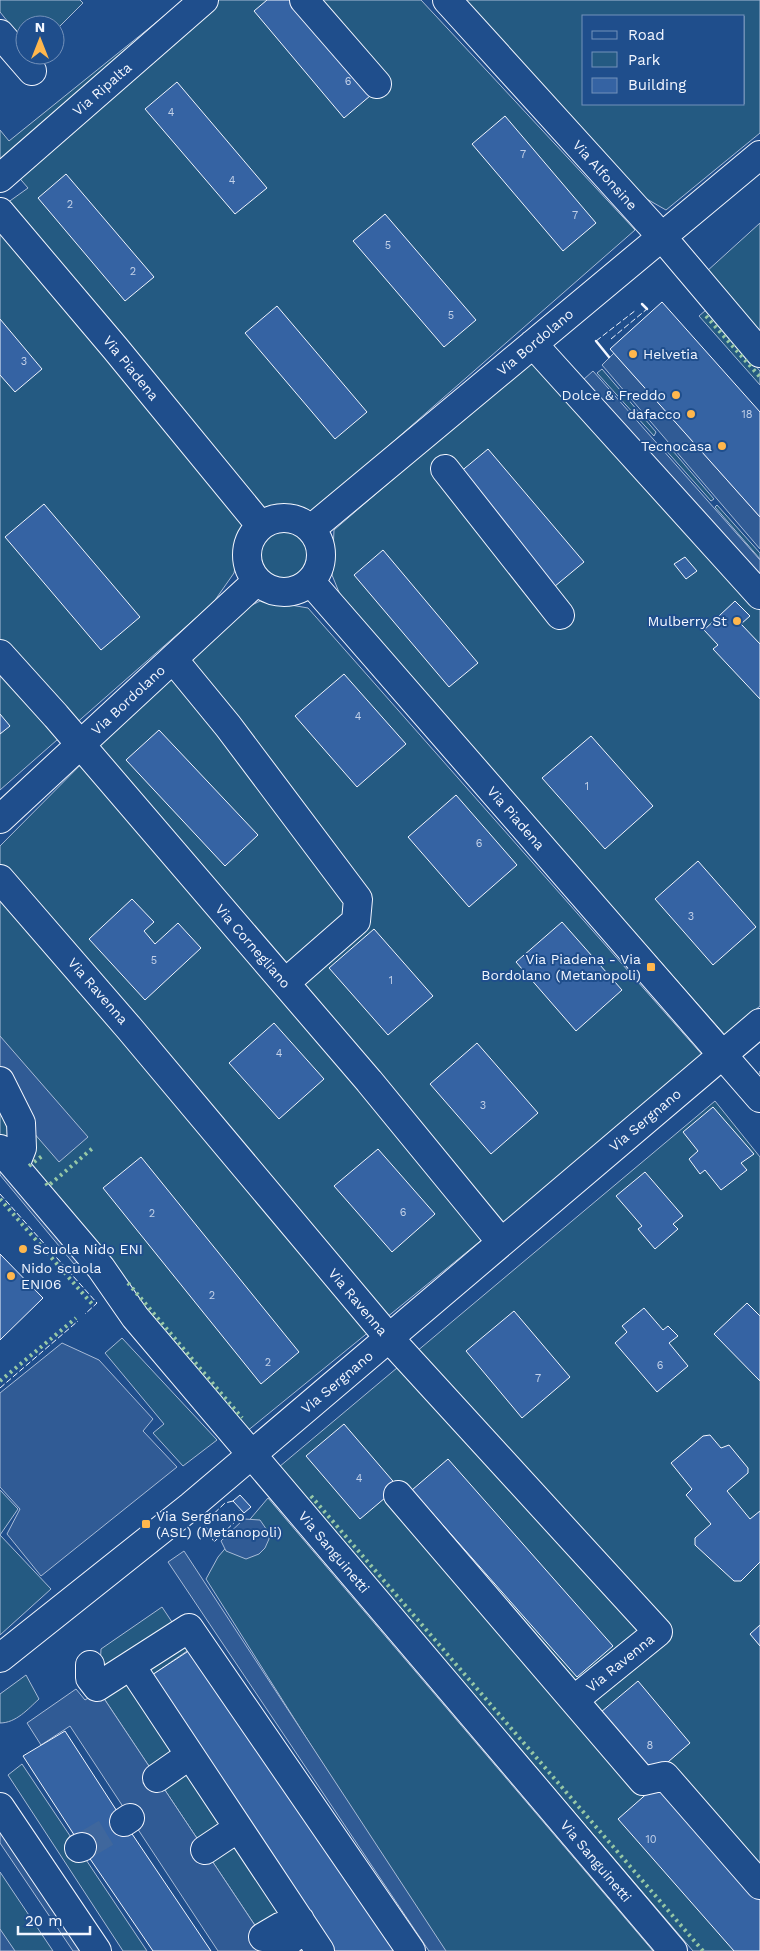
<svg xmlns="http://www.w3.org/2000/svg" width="760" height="1951" font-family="'Work Sans',sans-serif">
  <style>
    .green { fill: #245a82; stroke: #a8bbd7; fill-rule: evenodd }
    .parking { fill: #305b95; stroke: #a8bbd7 }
    .building { fill: #3563a3; stroke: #f2f6ff }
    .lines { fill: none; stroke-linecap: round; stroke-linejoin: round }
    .minor-tunnel { stroke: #3f679d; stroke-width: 28; stroke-dasharray: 28 14; stroke-linecap: butt }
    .minor-casing { stroke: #f2f6ff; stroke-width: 30 }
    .minor { stroke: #1f4e8c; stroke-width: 28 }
    .hedge { stroke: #97c8a6; stroke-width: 4; stroke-dasharray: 2.5 4; stroke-linecap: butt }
    .fence { stroke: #f2f6ff; stroke-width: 1; stroke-dasharray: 6 2.5; stroke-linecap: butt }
    .wall { stroke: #f2f6ff; stroke-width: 2.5 }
    .poi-dot { fill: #ffb74d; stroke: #1f4e8c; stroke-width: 2 }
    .labels { text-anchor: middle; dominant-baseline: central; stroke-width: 4; stroke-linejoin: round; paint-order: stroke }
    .number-label { font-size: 11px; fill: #c3d1e8 }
    .street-label { font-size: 14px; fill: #f2f6ff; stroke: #1f4e8c }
    .poi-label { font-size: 14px; fill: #f2f6ff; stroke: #1f4e8c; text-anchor: end }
  </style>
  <rect width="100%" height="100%" fill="#1f4e8c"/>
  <path class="green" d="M0,0H80L83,3L55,31V25H25V43L0,12Z
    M184,0H421L635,230L314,511L292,515L244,518L234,573L213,603L0,790V208L28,188L3,159L0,160V130L9,141Z
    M449,0H760V133L666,210L638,194ZM584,16H744V104H584Z
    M760,223V336L706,272Z
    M706,310L760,371V385L699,316Z
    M535,357L760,609V1006L725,1035L343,602L332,575L334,530Z
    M602,369L656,432L654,436L597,373Z
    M667,444L714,499L711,501L663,447Z
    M717,505L760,553V559L715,507Z
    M260 554a25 25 0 1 1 50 0a25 25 0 1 1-50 0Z
    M262,600L308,608L705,1058L246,1432L0,1138V846L226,618Z
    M715,1101L760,1157V1951H693L279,1467Z
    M122,1338L217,1440L183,1466L153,1433L164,1424L105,1353Z
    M0,1490L18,1509L0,1535L51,1589L0,1635Z
    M268,1498L653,1951H441L206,1579L218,1557Z
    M162,1607L190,1649L152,1675L334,1951H272L99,1691L101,1649Z
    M26,1675L39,1699C28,1709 16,1723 0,1723V1694Z
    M22,1764L147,1951H123L8,1775Z
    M0,1872L53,1951H0Z"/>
  <path class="parking" d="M614,353L760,517V549L602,365Z
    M593,371L760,560V582L583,380Z
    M0,1036L88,1137L59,1162L0,1094Z
    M0,1158L86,1256L74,1264L0,1175Z
    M62,1343L99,1360L153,1419L143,1431L177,1467L41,1576L7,1534L20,1509L0,1487V1393Z
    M244,1519L260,1520L269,1533V1539L265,1548L259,1554L246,1559L226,1551L221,1541Z
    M184,1551L446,1951H429L168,1562Z
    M76,1689L85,1700L99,1691L272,1951H218L70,1726L41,1745L27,1723Z
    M0,1822L87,1951H73L0,1843Z
    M0,1929L15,1951H0Z"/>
  <path class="building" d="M267,0H300L377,90L344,118L254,11Z
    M177,82L267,188L235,214L145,109Z
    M505,116L596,223L563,251L472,144Z
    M66,174L154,277L125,301L38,198Z
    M385,214L476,320L444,347L353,241Z
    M662,302L760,412V517L610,349Z
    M277,306L367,412L335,439L245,333Z
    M0,319L42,369L15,392L0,375Z
    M488,449L584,562L554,587L459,473Z
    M44,504L140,617L101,650L5,537Z
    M383,550L478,663L449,687L354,575Z
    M685,557L697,571L686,579L674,564Z
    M735,601L750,616L741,624L760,644V699L713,649L718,645L704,630Z
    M344,674L406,744L357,787L295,716Z
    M0,714L10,726L0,734Z
    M159,730L258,835L225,866L126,760Z
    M591,736L653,806L605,849L542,778Z
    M456,795L517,865L469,907L408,837Z
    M698,861L756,927L713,965L655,899Z
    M132,899L154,922L144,931L155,944L178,923L201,948L145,1000L89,939Z
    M562,922L622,990L576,1031L516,962Z
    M374,929L433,996L388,1035L329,968Z
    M274,1023L324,1079L279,1119L229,1063Z
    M477,1043L538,1113L491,1154L430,1084Z
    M713,1107L754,1154L741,1163L747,1170L721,1190L705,1170L700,1174L689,1159L698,1151L683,1132Z
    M378,1149L435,1214L392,1252L334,1186Z
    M141,1157L299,1352L261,1384L103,1188Z
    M645,1172L683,1216L673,1224L678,1229L655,1249L638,1229L642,1226L616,1196Z
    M0,1254L43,1298L0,1340Z
    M747,1303L760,1316V1381L714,1334Z
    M644,1308L663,1330L668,1326L678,1336L669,1343L688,1366L657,1392L615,1343L627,1332L622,1326Z
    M514,1311L570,1377L522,1418L466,1351Z
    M344,1424L398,1487L360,1519L306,1456Z
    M710,1435L721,1448L729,1445L748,1468V1473L727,1491L750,1519L760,1511V1562L741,1581H734L695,1545V1538L711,1524L686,1495L692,1489L671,1463L703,1436Z
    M448,1459L613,1646L577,1677L412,1490Z
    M240,1495L251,1507L244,1513L233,1501Z
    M760,1625V1646L750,1634Z
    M193,1648L394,1951H334L317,1924L152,1675Z
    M638,1681L690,1743L654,1774L601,1712Z
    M65,1731L124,1822L211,1951H153L82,1847L23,1756Z
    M659,1783L760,1898V1951H734L618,1819Z"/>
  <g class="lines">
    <path class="minor-tunnel" d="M82,1847L124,1822"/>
    <g class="minor-casing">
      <path id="minor" d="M304,0L377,84
        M447,0L662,237L760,353
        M0,34L32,71
        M0,178L204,0
        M0,212L115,348L261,526
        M533,344L760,595
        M445,469L560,615
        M247 555a37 37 0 1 1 74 0a37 37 0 1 1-74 0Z
        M311,529L760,155
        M310,581L760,1098
        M0,654L56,716L369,1081L501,1242
        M173,659L228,726L358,899L356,921L285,983
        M0,819L257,581
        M0,879L129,1028L389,1338L658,1632L574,1700
        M0,1081L21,1123L22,1148L15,1166
        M0,1149L101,1268L135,1317L673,1951
        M398,1495L643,1781L665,1776L760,1885
        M0,1658L191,1506L760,1023
        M90,1665V1678L97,1687L189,1628L411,1951
        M131,1666L320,1951
        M157,1778L190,1755
        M0,1807L97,1951
        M124,1822L130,1818
        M79,1848L82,1847
        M205,1850L238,1828
        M263,1937L280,1927L300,1920L301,1931L277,1951"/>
    </g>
    <use href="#minor" class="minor"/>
    <path class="hedge" d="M706,316L760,377
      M29,1166L42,1156
      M46,1183L48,1186L94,1147
      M0,1199L92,1304
      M128,1283L242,1418
      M0,1381L76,1318
      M311,1496L703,1951"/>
    <path class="fence" d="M611,339L647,309
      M596,341L636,310
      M760,1071V1074
      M0,1194L97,1303L85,1314
      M0,1388L78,1321
      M233,1501L225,1503L204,1523L214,1542L244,1513"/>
    <path class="wall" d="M642,304L647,309
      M596,341L609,357"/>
  </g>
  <g class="poi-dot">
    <circle cx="633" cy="354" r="5"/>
    <circle cx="676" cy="395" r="5"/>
    <circle cx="691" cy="414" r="5"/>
    <circle cx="722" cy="446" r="5"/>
    <circle cx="737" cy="621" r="5"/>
    <rect x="646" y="962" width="10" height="10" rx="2.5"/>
    <circle cx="23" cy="1249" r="5"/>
    <circle cx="11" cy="1276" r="5"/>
    <rect x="141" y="1519" width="10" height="10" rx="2.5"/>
  </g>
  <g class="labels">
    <g class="number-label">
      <text x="348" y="81">6</text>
      <text x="171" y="112">4</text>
      <text x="523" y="154">7</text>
      <text x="232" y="180">4</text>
      <text x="70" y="204">2</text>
      <text x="575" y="215">7</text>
      <text x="388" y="245">5</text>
      <text x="133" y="271">2</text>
      <text x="451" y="315">5</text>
      <text x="24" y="361">3</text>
      <text x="747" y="414">18</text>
      <text x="358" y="716">4</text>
      <text x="587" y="786">1</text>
      <text x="479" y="843">6</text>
      <text x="691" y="916">3</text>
      <text x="154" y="960">5</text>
      <text x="391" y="980">1</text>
      <text x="279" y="1053">4</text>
      <text x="483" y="1105">3</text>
      <text x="403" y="1212">6</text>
      <text x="152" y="1213">2</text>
      <text x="212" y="1295">2</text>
      <text x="268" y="1362">2</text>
      <text x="660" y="1365">6</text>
      <text x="538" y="1378">7</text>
      <text x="359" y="1478">4</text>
      <text x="650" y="1745">8</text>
      <text x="651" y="1839">10</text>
    </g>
    <g class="street-label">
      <text transform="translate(102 89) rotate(-41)">Via Ripalta</text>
      <text transform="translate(605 175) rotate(48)">Via Alfonsine</text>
      <text transform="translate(535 342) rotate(-40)">Via Bordolano</text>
      <text transform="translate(131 368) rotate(51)">Via Piadena</text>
      <text transform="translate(128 700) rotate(-43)">Via Bordolano</text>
      <text transform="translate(516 818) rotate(49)">Via Piadena</text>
      <text transform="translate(253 946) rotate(49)">Via Cornegliano</text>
      <text transform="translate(98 991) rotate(49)">Via Ravenna</text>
      <text transform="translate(645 1120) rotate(-40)">Via Sergnano</text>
      <text transform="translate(358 1302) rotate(50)">Via Ravenna</text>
      <text transform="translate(337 1382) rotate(-40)">Via Sergnano</text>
      <text transform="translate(334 1552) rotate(50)">Via Sanguinetti</text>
      <text transform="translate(620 1663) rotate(-39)">Via Ravenna</text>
      <text transform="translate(596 1861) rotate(50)">Via Sanguinetti</text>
    </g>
    <g class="poi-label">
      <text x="643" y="354" text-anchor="start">Helvetia</text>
      <text x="666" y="395">Dolce &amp; Freddo</text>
      <text x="681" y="414">dafacco</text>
      <text x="712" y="446">Tecnocasa</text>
      <text x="727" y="621">Mulberry St</text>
      <text x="641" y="959">Via Piadena - Via<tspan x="641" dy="16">Bordolano (Metanopoli)</tspan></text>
      <text x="33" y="1249" text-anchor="start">Scuola Nido ENI</text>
      <text x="21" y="1268" text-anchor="start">Nido scuola<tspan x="21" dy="16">ENI06</tspan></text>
      <text x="156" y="1516" text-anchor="start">Via Sergnano<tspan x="156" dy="16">(ASL) (Metanopoli)</tspan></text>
    </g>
  </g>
  <rect x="582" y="15" width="162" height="90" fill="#1f4e8c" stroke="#7391ba"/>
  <rect x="592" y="31" width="25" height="8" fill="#1f4e8c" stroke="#7391ba"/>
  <text x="628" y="40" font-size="15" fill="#f2f6ff">Road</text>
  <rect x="592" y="52" width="25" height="15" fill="#245a82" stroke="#7391ba"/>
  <text x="628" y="65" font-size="15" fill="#f2f6ff">Park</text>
  <rect x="592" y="78" width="25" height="15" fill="#3563a3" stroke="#7391ba"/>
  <text x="628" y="90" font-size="15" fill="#f2f6ff">Building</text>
  <g transform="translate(40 40)"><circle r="24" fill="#1f4e8c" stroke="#7391ba"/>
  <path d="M0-4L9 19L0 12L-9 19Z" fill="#ffb74d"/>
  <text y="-8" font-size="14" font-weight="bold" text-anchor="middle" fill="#f2f6ff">N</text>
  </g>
  <path d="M18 1926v8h72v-8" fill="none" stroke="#f2f6ff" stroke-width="2.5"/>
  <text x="25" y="1926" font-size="15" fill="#f2f6ff" stroke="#1f4e8c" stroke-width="4" paint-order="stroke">20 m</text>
</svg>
